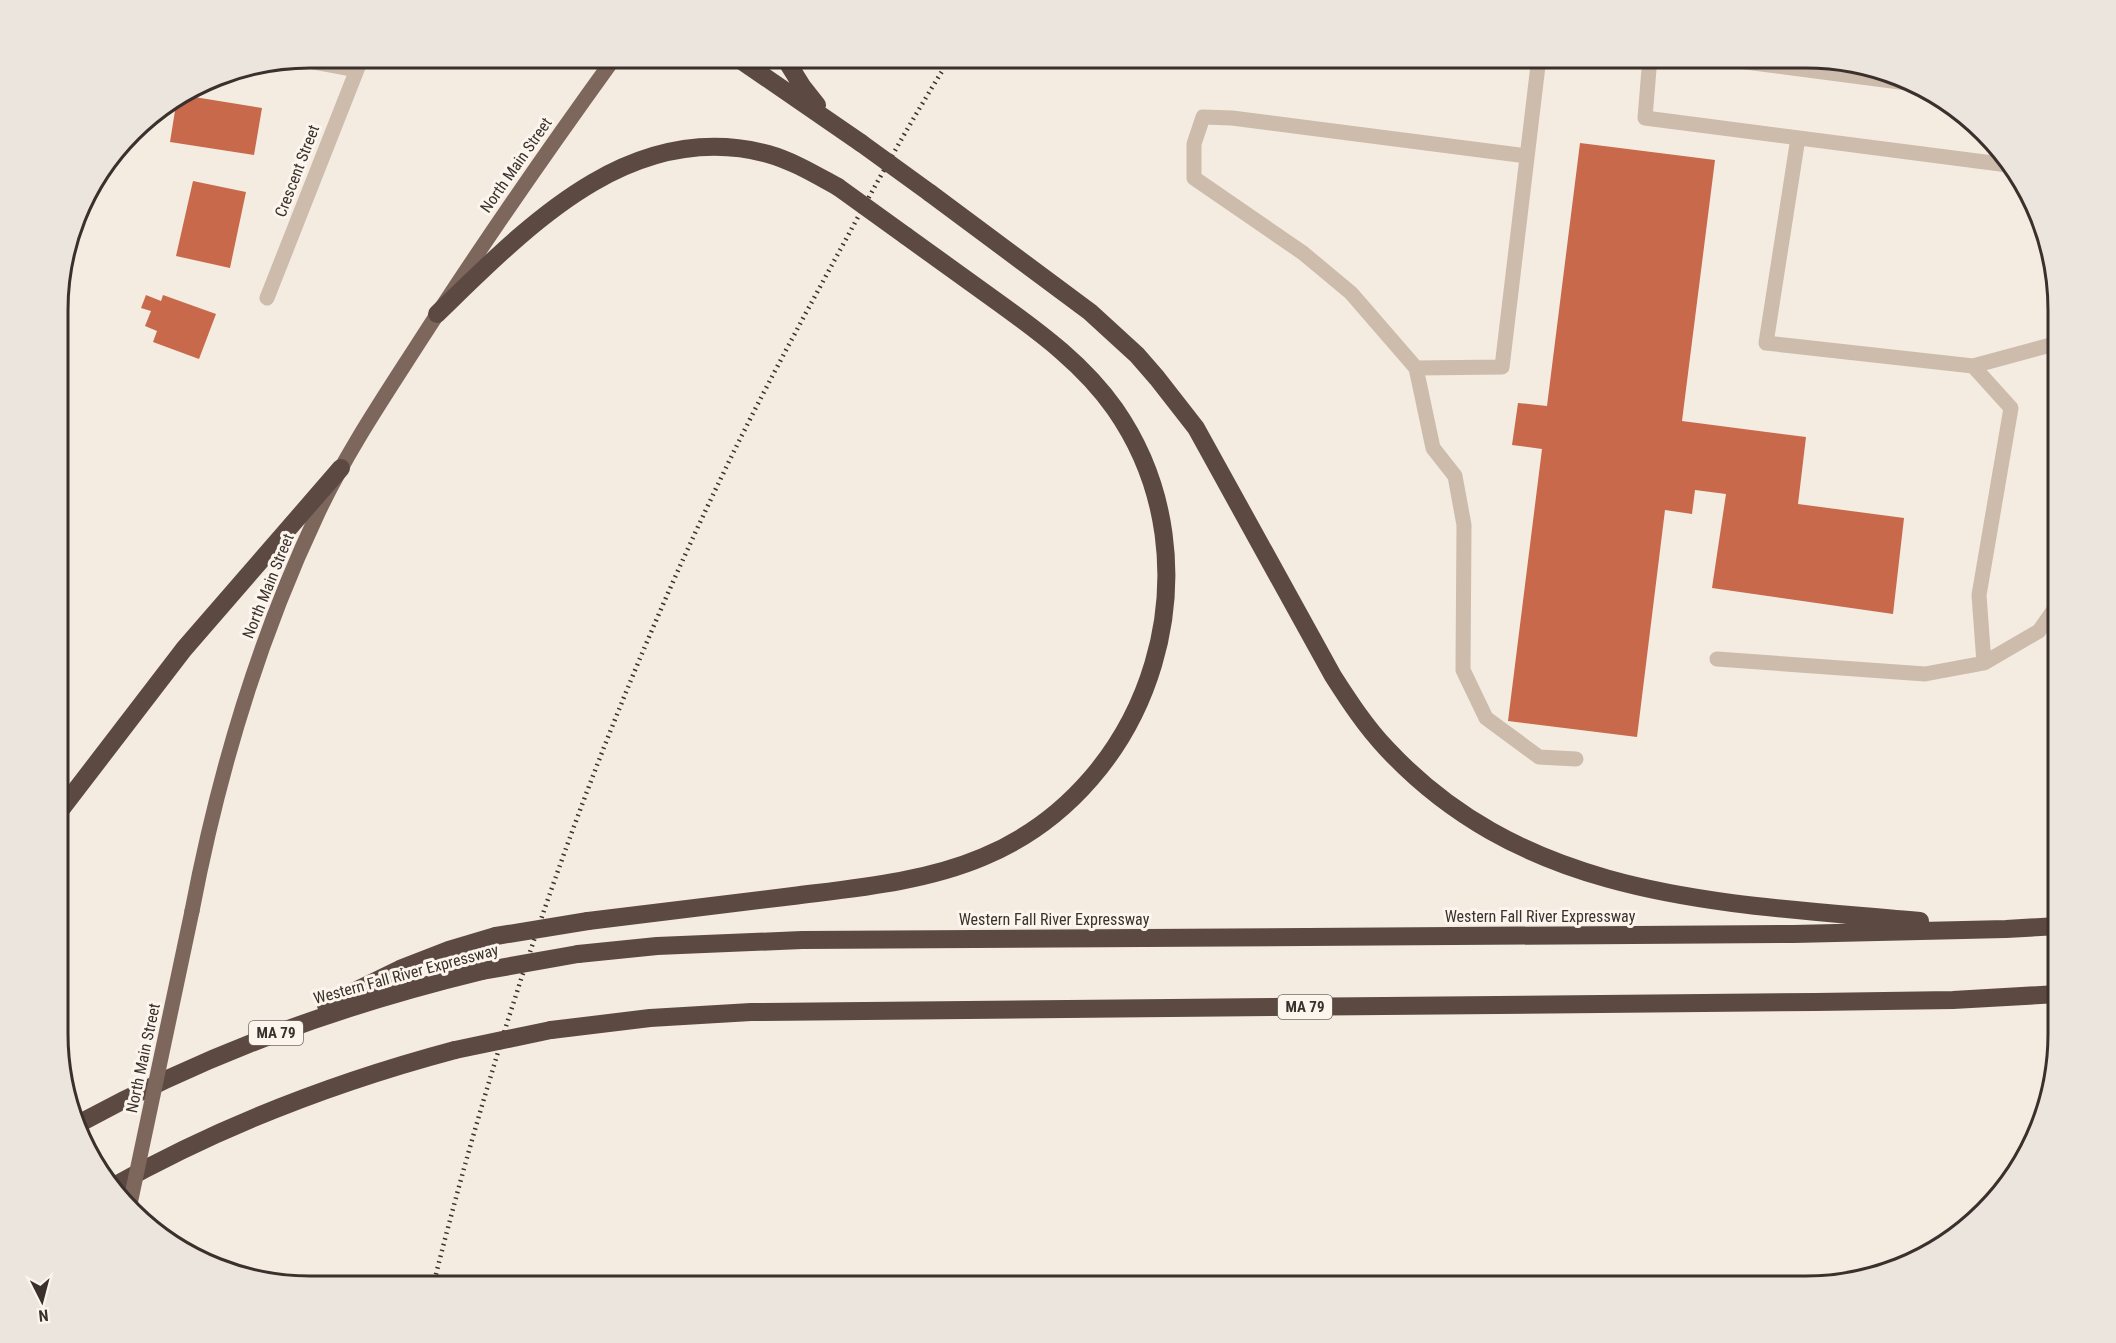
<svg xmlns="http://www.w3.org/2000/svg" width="2116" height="1343" font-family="'Roboto Condensed',sans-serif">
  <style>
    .building { fill: #c8694b }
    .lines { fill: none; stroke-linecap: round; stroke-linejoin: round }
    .minor { stroke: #cdbbac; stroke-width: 15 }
    .major { stroke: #7d675c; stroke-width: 15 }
    .highway { stroke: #5c4a42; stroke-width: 18 }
    .rail { stroke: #3b302b; stroke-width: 4.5; stroke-dasharray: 1.5 4.5; stroke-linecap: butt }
    .major-bridge { stroke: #7d675c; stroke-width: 15 }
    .highway-bridge { stroke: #5c4a42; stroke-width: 18 }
    .labels { text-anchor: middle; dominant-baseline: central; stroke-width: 6; stroke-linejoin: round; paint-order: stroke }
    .shield { fill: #fbf5ee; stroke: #756b66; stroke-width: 1.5 }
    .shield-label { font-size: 15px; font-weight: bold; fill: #3b302b }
    .street-label { font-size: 16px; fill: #3b302b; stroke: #fbf5ee }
    .rim { fill: none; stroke: #3b302b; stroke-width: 3 }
  </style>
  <rect width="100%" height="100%" fill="#f4ebe1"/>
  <path class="building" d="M182,95L262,108L254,155L170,142L177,98Z
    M1580,143L1715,160L1682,421L1806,437L1798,504L1904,518L1893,614L1712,588L1726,494L1695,490L1692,514L1665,510L1637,737L1508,721L1542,449L1512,445L1518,403L1547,406Z
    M193,181L246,192L230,268L176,256Z
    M146,295L161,301L163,295L216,314L199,359L153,342L157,331L145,326L151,311L141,308Z"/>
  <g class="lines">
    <path class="minor" d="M1539,57L1502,367L1416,368L1433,448L1455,476L1464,525L1463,670L1486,718L1539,757L1576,759
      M1650,57L1645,118L2008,165
      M1707,57L1915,84
      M297,59L356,70
      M1798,138L1766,343L1973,366L2011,408L1979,595L1984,663
      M267,298L362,57
      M1973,366L2058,343
      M1416,368L1351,293L1303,253L1194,178V144L1203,117L1232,118L1527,156
      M1717,659L1925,674L1984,663L2039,631L2058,604"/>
    <path class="major" d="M192,911C218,775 258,640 317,515C345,455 382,400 418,344C481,246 547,151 615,57"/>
    <path class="highway" d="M736,57L861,143
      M784,57L802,86L817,105
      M930,193L1090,312L1137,355L1157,378L1196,428L1333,676C1349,701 1366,727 1387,749C1530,902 1727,903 1920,921
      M437,314C526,228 630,117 768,154C793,161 816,175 838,187
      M59,812L184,649L341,468
      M588,921C657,912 725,904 793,896C856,888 924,882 983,857C1154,786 1222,563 1115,409C1084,365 1042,334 999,303C968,281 937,258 906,236
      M578,954L657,946L802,940L1793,934L2006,929L2058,926
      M326,1005L400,969L449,950L496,936
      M551,1030L650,1018L751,1012L1815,1002L1953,1000L2058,994
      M80,1123C211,1052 338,1006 482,971
      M112,1187C220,1126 335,1082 455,1050"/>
    <path class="rail" d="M433,1286C502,1010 598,733 722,476C753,411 787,348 821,285C863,208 904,131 951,57"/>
    <path class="major-bridge" d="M130,1204L192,911"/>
    <path class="highway-bridge" d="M861,143L930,193
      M838,187L906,236
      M496,936L588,921
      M482,971L578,954
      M455,1050L551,1030"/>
  </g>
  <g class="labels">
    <g class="shield">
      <rect x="1278" y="995" width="54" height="24" rx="4.5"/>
      <rect x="249" y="1021" width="54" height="24" rx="4.5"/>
    </g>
    <g class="shield-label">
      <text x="1305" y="1007">MA 79</text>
      <text x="276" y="1033">MA 79</text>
    </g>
    <g class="street-label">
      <text transform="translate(516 165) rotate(-55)">North Main Street</text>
      <text transform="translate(297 171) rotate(-69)">Crescent Street</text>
      <text transform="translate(268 586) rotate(-68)">North Main Street</text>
      <text x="1540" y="916">Western Fall River Expressway</text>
      <text x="1054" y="919">Western Fall River Expressway</text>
      <text transform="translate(406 974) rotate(-15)">Western Fall River Expressway</text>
      <text transform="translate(143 1058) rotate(-78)">North Main Street</text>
    </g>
  </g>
  <path d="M0 0H2116V1343H0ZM310 68H1806A242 242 0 0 1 2048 310V1034A242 242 0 0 1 1806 1276H310A242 242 0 0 1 68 1034V310A242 242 0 0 1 310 68Z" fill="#ece5de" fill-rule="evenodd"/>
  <path class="rim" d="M310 68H1806A242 242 0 0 1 2048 310V1034A242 242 0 0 1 1806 1276H310A242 242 0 0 1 68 1034V310A242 242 0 0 1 310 68Z"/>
  <g transform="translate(42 1301) rotate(174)" stroke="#fbf5ee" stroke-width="4.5" paint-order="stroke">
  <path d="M0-4.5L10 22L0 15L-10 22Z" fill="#3b302b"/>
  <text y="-9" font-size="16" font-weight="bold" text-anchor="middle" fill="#3b302b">N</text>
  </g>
</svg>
